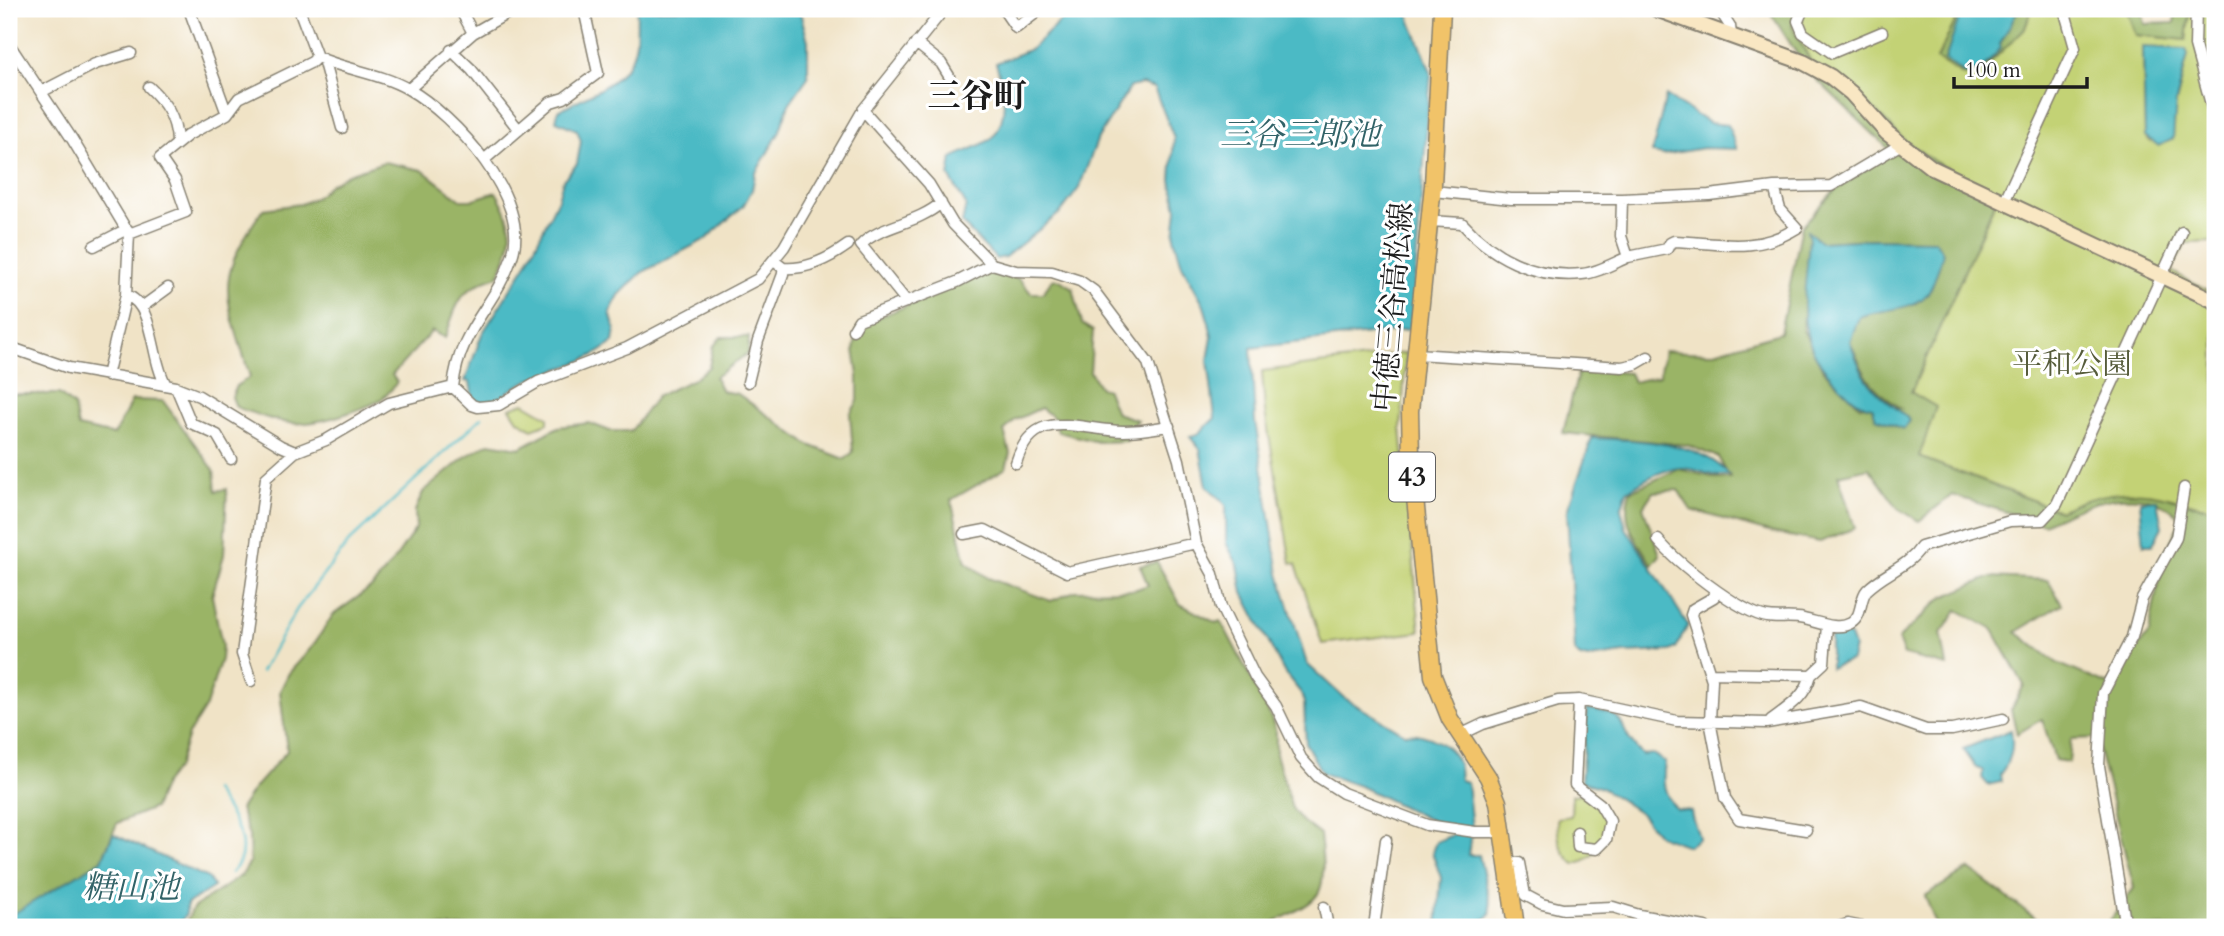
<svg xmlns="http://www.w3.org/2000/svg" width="2224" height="936" font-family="Cardo,'Noto Serif JP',serif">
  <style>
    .green { fill: #c3d274; stroke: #707748; stroke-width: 2; fill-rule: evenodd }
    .forest { fill: #9ab466; stroke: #5b6841; stroke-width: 2; fill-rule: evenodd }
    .water { fill: #4cbac5; stroke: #346b70; stroke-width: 2 }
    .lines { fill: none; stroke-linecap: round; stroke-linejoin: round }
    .stream { stroke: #4cbac5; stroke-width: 2.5 }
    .street-casing { stroke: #868071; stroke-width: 13 }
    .secondary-casing { stroke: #868071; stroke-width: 18 }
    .primary-casing { stroke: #868071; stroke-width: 19 }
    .street { stroke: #fff; stroke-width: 10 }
    .secondary { stroke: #f9e7c3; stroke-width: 14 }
    .primary { stroke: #f1c369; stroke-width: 16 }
    .labels { text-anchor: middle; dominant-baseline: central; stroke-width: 6; stroke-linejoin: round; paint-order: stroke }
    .shield { fill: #fff; stroke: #606060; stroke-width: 2 }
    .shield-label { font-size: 28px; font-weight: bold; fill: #1c1c1c }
    .street-label { font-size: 30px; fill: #1c1c1c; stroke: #fff }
    .park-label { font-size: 30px; fill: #565c3b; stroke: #fff }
    .water-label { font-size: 32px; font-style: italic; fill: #326368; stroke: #fff }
    .quarter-label { font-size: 33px; font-weight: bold; fill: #1c1c1c; stroke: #fff }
  </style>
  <rect width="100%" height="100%" fill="#fff"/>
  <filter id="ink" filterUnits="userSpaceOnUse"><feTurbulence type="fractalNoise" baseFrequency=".0143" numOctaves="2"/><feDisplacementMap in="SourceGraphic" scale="14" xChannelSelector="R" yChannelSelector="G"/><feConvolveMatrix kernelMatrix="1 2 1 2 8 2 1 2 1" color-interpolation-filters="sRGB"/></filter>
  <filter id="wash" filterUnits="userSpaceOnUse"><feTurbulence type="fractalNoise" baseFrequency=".00686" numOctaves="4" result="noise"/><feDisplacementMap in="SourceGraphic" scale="28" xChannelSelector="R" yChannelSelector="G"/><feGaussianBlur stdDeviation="1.57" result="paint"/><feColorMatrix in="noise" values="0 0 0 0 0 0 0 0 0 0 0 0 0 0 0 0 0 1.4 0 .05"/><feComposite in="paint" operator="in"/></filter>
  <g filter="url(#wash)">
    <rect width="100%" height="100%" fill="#f0e3c6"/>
    <path class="green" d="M1797,9H1957L1954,24L1937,59L1964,76L1984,69L2025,28L2032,9H2126L2136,35L2186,40L2190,9H2215V242L2186,243L2171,271L2215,295V508C2196,507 2181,499 2162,496C2127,491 2091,493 2061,511L1919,457L1911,392L1998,195L1935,162L1904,140L1811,62L1792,27ZM2143,47L2188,55L2176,102L2150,142L2145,136Z
      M1406,353L1401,428L1420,632L1322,644L1296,564L1291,563L1265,412L1262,371Z
      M524,403L548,417V423L532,429L518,420L510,408Z
      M1583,794L1608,815C1604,839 1600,858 1574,864C1558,850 1558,838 1557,818L1571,816L1572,795Z"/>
    <path class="forest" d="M1768,9H1797L1792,27L1811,62L1872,108L1904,140L1935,162L1998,195L1911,392L1936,407L1919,457L2060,511C2091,493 2133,488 2167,497C2184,502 2197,507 2215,508V927H2081L2108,923L2134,888L2096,738L2071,739L2069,762L2055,760L2042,719L2017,734L2011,710L2024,685L1993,630L1958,610L1941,633L1947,666L1904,655L1898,639L1943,597L1991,577L2048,580L2062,604L2016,632L2057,663L2108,685L2149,633L2162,561L2181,519C2146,479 2085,503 2044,524L1952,495L1919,521L1898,508L1869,468L1838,475L1855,528L1820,542L1769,532L1691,510L1678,490L1653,492L1643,507L1660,555L1652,565C1636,538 1620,524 1630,491L1679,469L1720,479L1730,478L1718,457L1687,445L1563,433L1579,369L1629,373L1633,382L1659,376L1664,351L1711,353L1780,333L1802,226L1833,192L1892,152L1808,71ZM1809,239L1822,242L1873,239L1917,303L1874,311L1859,317L1850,341C1864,375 1869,387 1900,408L1859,405L1823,370L1803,330Z
      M1957,9H2032L2025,28L1984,69L1964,76L1937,59L1954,24Z
      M2126,9H2142L2145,24L2174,23L2176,9H2190L2186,40L2136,35Z
      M384,162L422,170L461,200H471L496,192C516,225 515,242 498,276C459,288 458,301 445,338L432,331L392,375L397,382C383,403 371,405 348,413C298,430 285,425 236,407L232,397L236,386L250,377C226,295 211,284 263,209L301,204L317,197L329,185L348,174Z
      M988,269L1019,279L1031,293H1043L1052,280L1058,279L1073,288L1082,324L1093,331L1090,372L1100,388L1107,390L1116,413L1138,420L1129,430L1127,441L1098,442L1058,432L1054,418L1041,408L1015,420L1004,431L1010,453L1006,468L951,500L966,562L988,578L1051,601L1075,591L1134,590L1148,585L1140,566L1157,562L1180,604L1216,623L1221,621L1270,715L1276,732V754L1292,808L1302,821L1320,835C1328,903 1322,897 1265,927H184L193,908L242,875L250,862L249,836L240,809L254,788L287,751L280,691L289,673L312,647L333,615L373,586L392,563L416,528L415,511L423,492L465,457L489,443L520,448L558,427L589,423L610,431H631L657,396L694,379L709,367L713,347L721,337H749L748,353L715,377L722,391L738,394L809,445L845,459L853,452L850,414L858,401V375L854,350L858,327C901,305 947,294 988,269Z
      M9,394H59L74,406L78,427L114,435L132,400L163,401L214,470L216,491L227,489L224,555L212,596L222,645L221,659L206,706L188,735L178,766L164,784L154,808L117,823L102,860L9,917Z
      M1969,869L2047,927H1937L1925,896Z"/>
    <path class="water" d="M637,9H799L808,41V77L789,104L779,133L755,174L752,190L743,206L706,239L641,273L619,295L610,312L615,330L613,342C579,373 524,368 493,406L473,400L470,382L465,381L482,334L526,265L558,199L563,180L577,164L581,141L577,130L556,121L558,111C586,94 628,84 635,47C638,35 636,21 637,9Z
      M1073,9H1406L1431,72L1411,329L1251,348L1255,421L1279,574L1307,664L1343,697L1405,734C1424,731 1457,746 1459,769C1460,773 1459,776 1460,780L1467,782L1472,828L1468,855H1479L1491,907L1490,915L1474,927H1437L1441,878L1432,852L1436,842L1457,833L1362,787L1322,773L1306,744L1304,703L1301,693L1284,672L1243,593L1238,565L1226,543V505L1207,486L1200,449L1190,437L1197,435L1215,418L1208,360L1212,337L1209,323L1203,303L1182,265L1174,237L1177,209L1171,180L1174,138L1154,88L1142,84L1130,87L1098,138L1079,188L1061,212L1005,257L996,259L962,223L966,205L949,176L952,158C961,153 986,144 992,138C1011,116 1003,85 996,63L1031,49Z
      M1962,9H2019L2000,44L2001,48L1983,68L1965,74L1945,60Z
      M2143,47L2186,49L2188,55L2176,102L2173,139L2159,146L2145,136Z
      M1666,96L1709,123L1728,125L1737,149L1703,148L1663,155L1652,153Z
      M1807,231L1822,242L1873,239L1935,240L1943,253C1939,265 1936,279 1930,290C1918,312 1880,308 1859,317L1850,341C1856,358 1863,378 1876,391C1887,403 1900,409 1910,421L1903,429L1876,418L1872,407C1855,404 1848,394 1837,383C1790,338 1806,297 1809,239Z
      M1592,438C1634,440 1701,440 1729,475C1715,479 1704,471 1690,469C1668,465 1645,479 1627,491L1621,509L1626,528L1688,625L1676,648L1670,651L1624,653L1590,658L1580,657L1575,652L1567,511Z
      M2157,500L2162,527L2152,545H2144L2140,501Z
      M1830,631L1850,636L1854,647L1851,660L1830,668Z
      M1587,709C1636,714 1612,728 1643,755L1653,754L1665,762C1662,783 1663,792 1676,809L1691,811C1692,821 1697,828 1699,838L1688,846L1658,835L1639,812L1602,788L1581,781Z
      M2011,730C2014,747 2012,760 2000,774L2001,782L1988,785L1982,778L1983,771L1975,766L1963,749Z
      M113,834L208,878L214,887L187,904L186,914L177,927H9V917L13,914L102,860Z"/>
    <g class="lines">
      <path class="stream" d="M261,672L297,609L349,542L482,417
        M214,790C229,814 258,847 231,873"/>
    </g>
  </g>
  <g filter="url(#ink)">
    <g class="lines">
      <g class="street-casing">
        <path id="street" d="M189,9L227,114
          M299,9L317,57C346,70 380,73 408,89C454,115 532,199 512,257C495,307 459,328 453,387
          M460,9L473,33
          M1003,9L1016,28L1041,9
          M1719,9L1730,26L1731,35
          M1803,9L1798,21L1803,33L1832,53L1882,32
          M2196,9L2195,46L2215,119
          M916,43L941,63L949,76
          M9,44L72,139L129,234L126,295L107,376
          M451,50L471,69L519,130
          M323,59L342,128
          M149,87C166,103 176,118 177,142
          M409,89L473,33L515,9
          M41,92L95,64L131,53
          M863,110L944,9
          M484,160L551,102L564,98L598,73L584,9
          M1433,191L1511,199H1622L1709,195L1774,187L1831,186L1900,145
          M2004,202L2075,48L2064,9
          M1430,221L1462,223C1491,256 1535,279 1582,274C1597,273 1614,263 1628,257L1621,236L1622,199
          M129,234L186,212L175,180L160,158L188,135L227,114L239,98L312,62L317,57
          M94,246L127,229
          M1628,257L1667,249L1670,243L1674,241C1721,243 1755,254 1797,228L1780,209L1774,187
          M783,268C806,270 830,258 848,245
          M126,295C155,305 150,358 166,385
          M907,302L861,245C878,226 917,224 941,203
          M142,307L168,288
          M853,330L859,320L957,282L992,264
          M9,347L69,368L176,387L199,396L281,446L295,452
          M1416,354L1622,367L1636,364L1648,357
          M748,382L758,341L783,274V268L774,261
          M176,387L191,423L217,435L231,459
          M1016,463C1032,411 1067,426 1109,430C1129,433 1149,429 1169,426
          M964,534L985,530L1067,572L1196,543
          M1658,540C1676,562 1739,612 1767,617C1779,619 1791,616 1804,619C1818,622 1838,631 1851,623C1863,616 1859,599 1867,590C1884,573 1908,567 1921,547L2010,521L2042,520L2057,504L2182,232
          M1716,590L1714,597L1693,609L1691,615L1712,680L1710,721L1725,798L1739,819L1806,830
          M1710,673L1811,675L1824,663L1827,625
          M251,681L242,654L266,478L295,452L326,440L389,403L453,387L472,405L478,407L499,405L538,382L627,348L758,279L784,247L863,110L929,184L953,224L992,264L1016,271L1052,272L1080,281L1094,291L1148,363L1179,460L1196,543L1213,574L1221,607L1255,677L1276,706L1301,758L1318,777L1343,793L1427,825L1475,832H1505
          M1771,720C1788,707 1805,698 1811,675
          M1460,735L1483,724L1558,701L1579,700L1677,721L1767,723L1861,707L1926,730H1952L2003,719
          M1577,832L1578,847L1597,849L1606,840L1610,821L1600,804L1575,785L1579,700
          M1508,862L1519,863L1525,895L1542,904L1563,909L1613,907L1639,915L1705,927
          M1324,907L1328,927
          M1374,927L1386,840
          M1839,927L1848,924L1862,927
          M2126,927L2099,766L2103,693L2132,637L2142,599L2176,538L2184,488"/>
      </g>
      <g class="secondary-casing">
        <path id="secondary" d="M1656,9L1803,62L1831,77L1851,93L1887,133L1932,168L2215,301"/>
      </g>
      <g class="primary-casing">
        <path id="primary" d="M1442,9L1433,185L1410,411L1411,458L1433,676L1450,719L1488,777L1498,802L1516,927"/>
      </g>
      <use href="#street" class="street"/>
      <use href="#secondary" class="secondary"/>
      <use href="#primary" class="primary"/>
    </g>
  </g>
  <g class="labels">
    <rect class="shield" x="1389" y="452.5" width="46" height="49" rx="5"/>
    <g class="shield-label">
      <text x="1412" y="477">43</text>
    </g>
    <g class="street-label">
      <text transform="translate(1393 307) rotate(-85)">中徳三谷高松線</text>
    </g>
    <g class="park-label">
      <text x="2072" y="364">平和公園</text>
    </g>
    <g class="water-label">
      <text x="1300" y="135">三谷三郎池</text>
      <text x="131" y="888">糖山池</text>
    </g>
    <g class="quarter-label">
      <text x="977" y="96">三谷町</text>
    </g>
  </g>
  <rect width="2224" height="936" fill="none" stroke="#fff" stroke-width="35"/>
  <path d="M1954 77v10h133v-10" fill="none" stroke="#1c1c1c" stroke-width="3.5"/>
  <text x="1965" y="77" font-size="21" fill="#1c1c1c" stroke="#ffffff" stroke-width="5" paint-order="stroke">100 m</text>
</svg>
